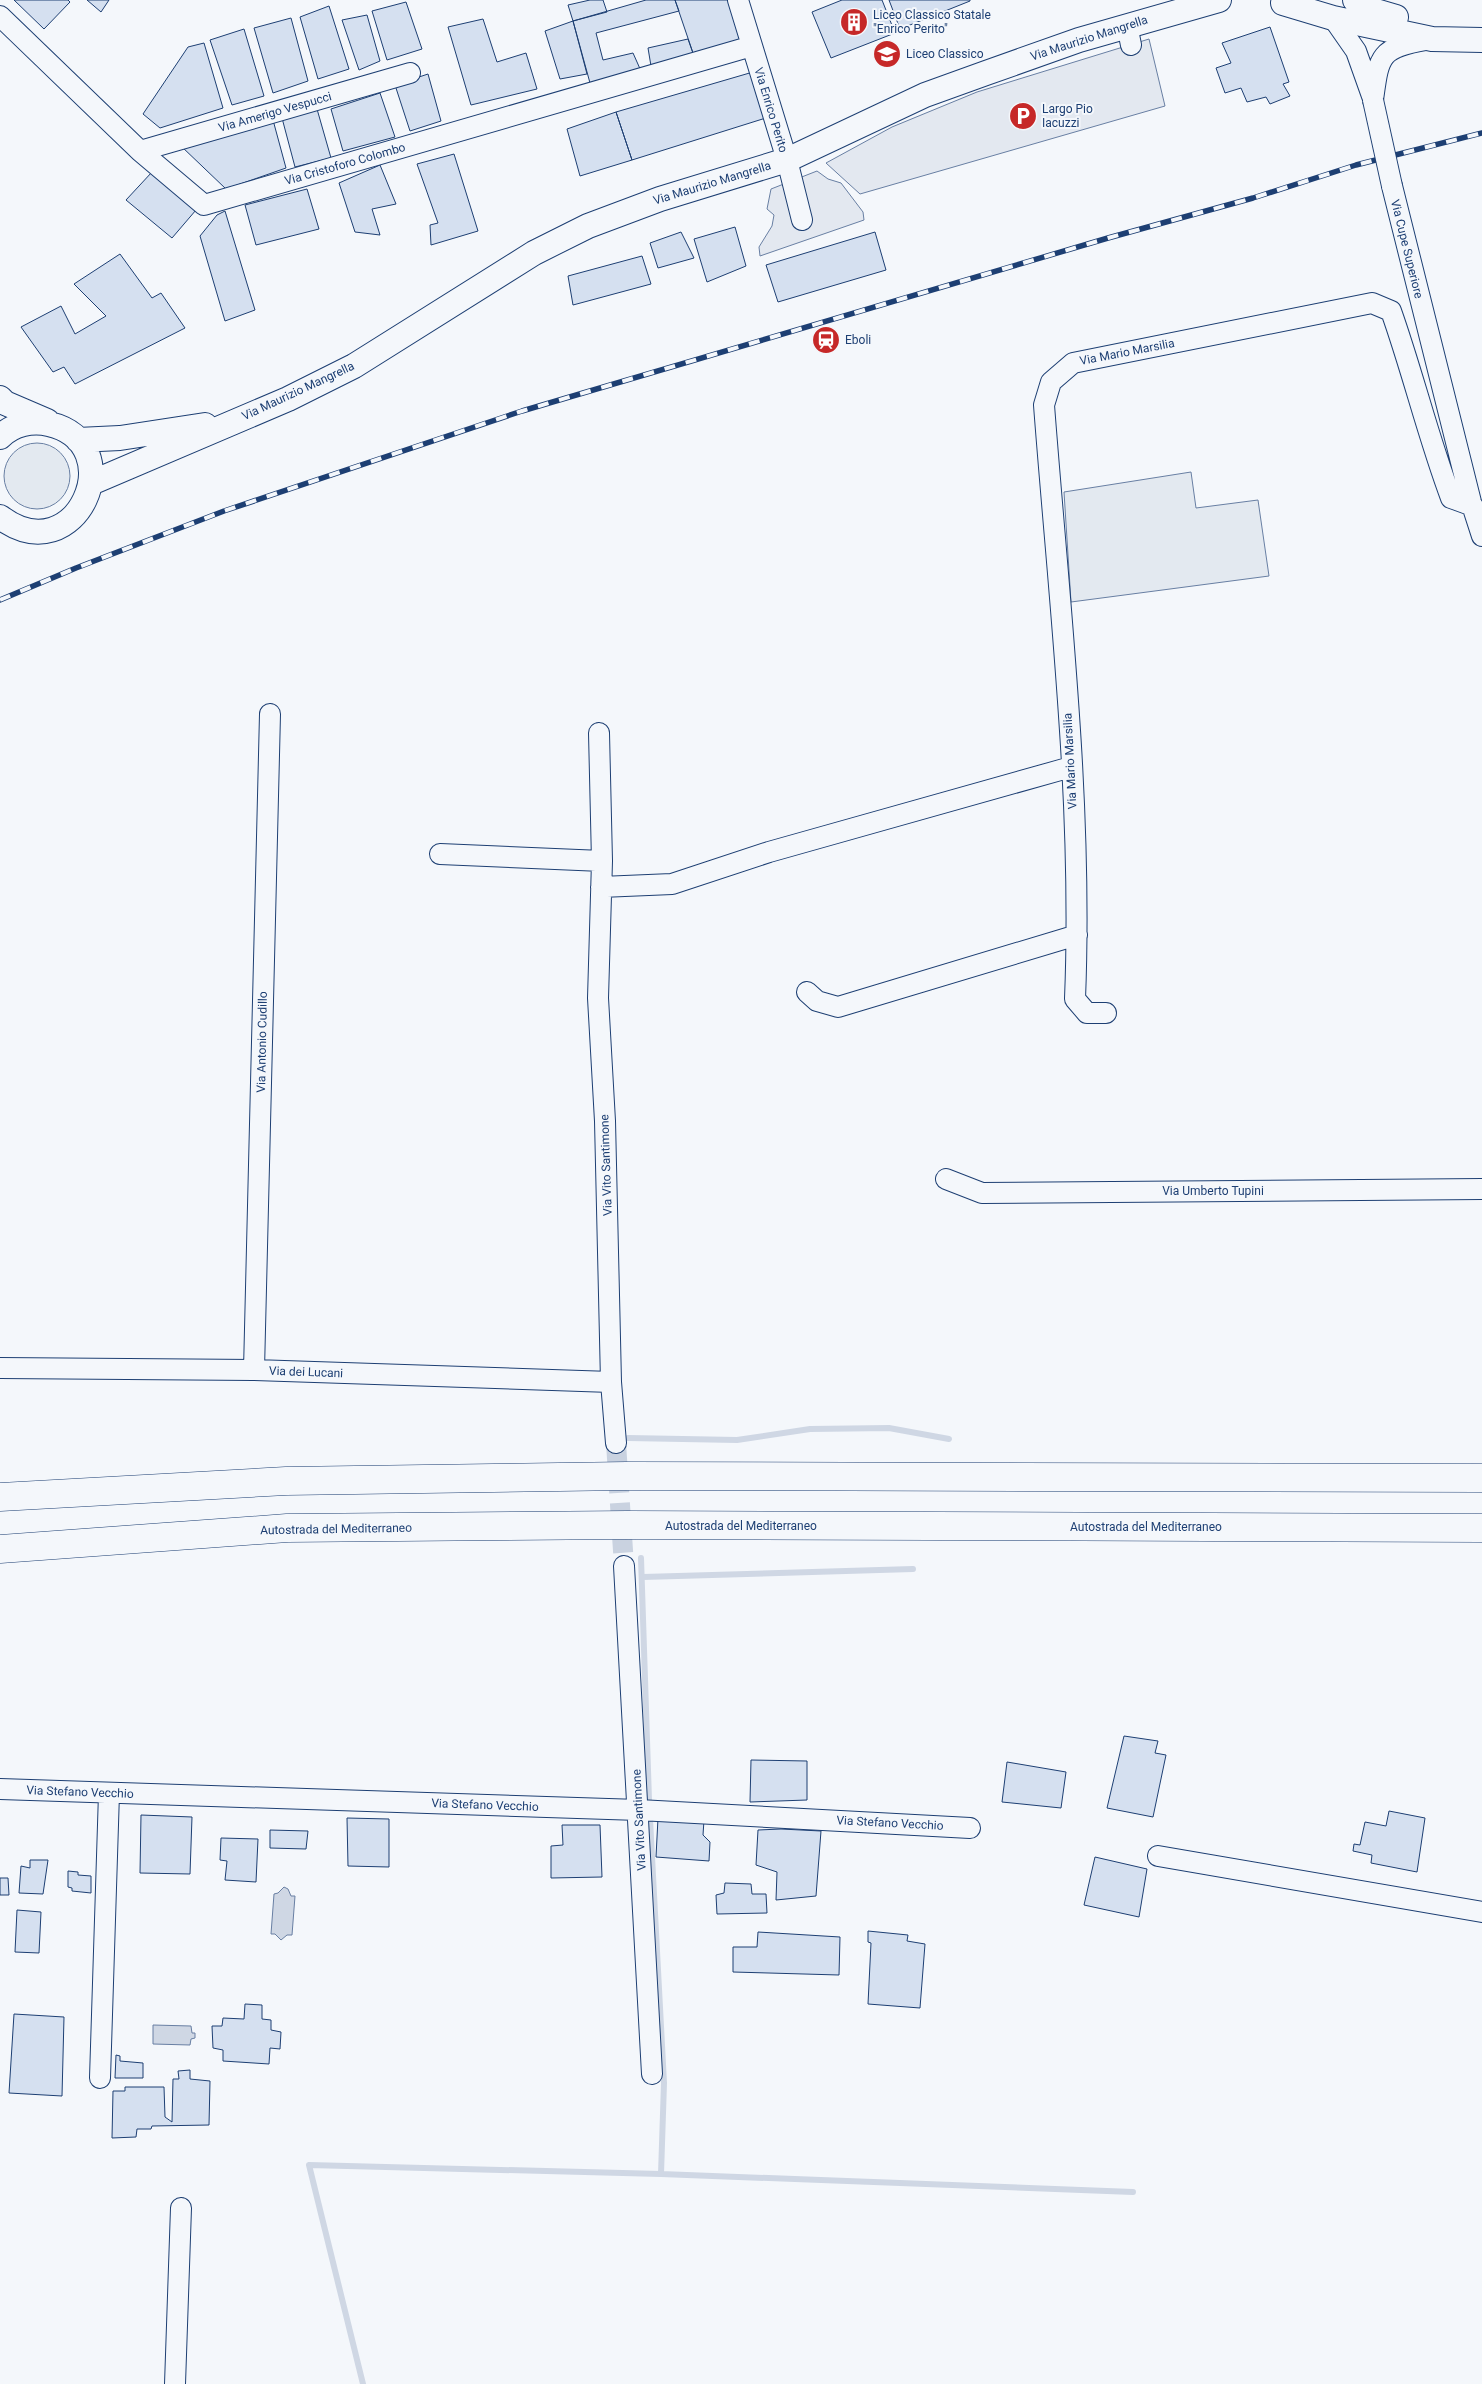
<svg xmlns="http://www.w3.org/2000/svg" width="1482" height="2384" font-family="Roboto,sans-serif">
  <style>
    .green { fill: #e3e9f0; stroke: #687fa3 }
    .parking { fill: #e3e8f0; stroke: #687fa3 }
    .water { fill: #cfd7e4; stroke: #687fa3 }
    .lines { fill: none; stroke-linecap: round; stroke-linejoin: round }
    .stream { stroke: #cfd7e4; stroke-width: 6 }
    .building { fill: #d5e0f0; stroke: #1d3f73 }
    .minor-tunnel { stroke: #c9d2e0; stroke-width: 20; stroke-dasharray: 20 10; stroke-linecap: butt }
    .minor-casing { stroke: #1d3f73; stroke-width: 22 }
    .tertiary-casing { stroke: #1d3f73; stroke-width: 26 }
    .motorway-casing { stroke: #1d3f73; stroke-width: 29 }
    .minor { stroke: #f4f7fb; stroke-width: 20 }
    .tertiary { stroke: #f4f7fb; stroke-width: 24 }
    .motorway { stroke: #f4f7fb; stroke-width: 28 }
    .rail-casing { stroke: #1d3f73; stroke-width: 5.5 }
    .rail { stroke: #f4f7fb; stroke-width: 4; stroke-dasharray: 11; stroke-linecap: butt }
    .minor-bridge-casing { stroke: #1d3f73; stroke-width: 22; stroke-linecap: butt }
    .minor-bridge { stroke: #f4f7fb; stroke-width: 20 }
    .labels { text-anchor: middle; dominant-baseline: central; stroke-width: 4; stroke-linejoin: round; paint-order: stroke }
    .poi-label { font-size: 12px; fill: #1d3f73; stroke: #f4f7fb; text-anchor: start }
    .street-label { font-size: 12px; fill: #1d3f73; stroke: #f4f7fb }
  </style>
  <rect width="100%" height="100%" fill="#f4f7fb"/>
  <path class="green" d="M4 476a33 33 0 1 1 66 0a33 33 0 1 1-66 0Z
    M1191,472L1196,508L1258,500L1269,576L1071,602L1064,492Z"/>
  <path class="parking" d="M1149,39L1165,106L860,194L826,163L892,127L977,92Z
    M817,171L828,179L841,183L863,212L864,220L760,256L759,247L772,226L774,215L767,209L771,189Z"/>
  <path class="water" d="M284,1887L288,1889L291,1896H295L292,1935H287L281,1940L275,1934H271L274,1894L278,1893Z
    M153,2025L191,2026L192,2033H195V2038L191,2039L190,2045L153,2044Z"/>
  <g class="lines">
    <path class="stream" d="M628,1438L737,1440L810,1429L889,1428L949,1439
      M641,1558L649,1800L664,2083L661,2174
      M643,1577L913,1569
      M363,2384L309,2165L661,2174L1133,2192"/>
  </g>
  <path class="building" d="M14,0H68L70,2L44,29Z
    M87,0H109L101,12Z
    M590,0H603L607,12L573,21L568,5Z
    M646,0H675L679,11L596,33L603,60L633,53L641,71L590,83L573,21Z
    M675,0H728L742,43L694,56Z
    M842,0H882L895,33L831,58L812,12Z
    M889,0H970V1L900,29Z
    M406,2L422,49L387,60L372,11Z
    M329,6L349,69L318,79L300,17Z
    M367,15L380,61L359,70L342,20Z
    M291,18L308,81L273,93L254,28Z
    M483,19L497,62L526,53L537,89L471,105L448,27Z
    M573,21L587,74L560,79L545,31Z
    M1270,27L1289,82L1283,84L1290,96L1270,104L1266,97L1247,102L1241,88L1225,93L1216,68L1231,63L1222,43Z
    M244,29L264,96L232,105L210,40Z
    M688,39L694,56L651,66L648,48Z
    M204,43L223,108L160,128L143,114L188,47Z
    M753,72L769,117L632,160L616,112Z
    M428,74L441,121L410,131L395,85Z
    M380,93L395,137L343,151L331,109Z
    M317,109L331,158L295,167L282,118Z
    M616,112L632,160L580,176L567,129Z
    M273,120L286,168L226,189L181,146Z
    M454,154L478,231L431,245L430,225L438,223L417,164Z
    M380,165L396,204L372,209L380,235L355,232L339,183Z
    M152,172L196,210L172,238L126,200Z
    M307,189L319,229L256,245L245,205Z
    M225,211L255,310L225,321L200,236L217,215Z
    M735,227L746,266L707,282L694,239Z
    M681,232L694,258L658,268L650,243Z
    M875,232L886,270L778,302L766,265Z
    M120,254L152,298L161,293L185,328L75,384L64,367L53,372L21,327L61,306L75,334L106,316L74,284Z
    M642,256L651,284L573,305L568,276Z
    M1124,1736L1158,1741L1155,1753L1166,1755L1153,1817L1107,1808Z
    M751,1760L807,1761V1800L750,1802Z
    M1007,1762L1066,1772L1061,1808L1002,1802Z
    M1389,1811L1425,1818L1417,1872L1371,1863L1372,1855L1353,1851L1354,1844L1360,1845L1365,1822L1386,1826Z
    M141,1815L192,1817L190,1874L140,1873Z
    M347,1818L389,1819V1867L348,1866Z
    M658,1818L704,1820L703,1835L710,1842L709,1861L656,1857Z
    M562,1825H600L602,1877L551,1878V1846L563,1845Z
    M781,1829L821,1831L816,1896L776,1900L777,1872L756,1865L758,1830Z
    M270,1830L308,1831L306,1849L270,1848Z
    M221,1838L258,1839L256,1882L225,1880L227,1861L220,1860Z
    M1095,1857L1147,1869L1139,1917L1084,1905Z
    M30,1860H48L43,1894L19,1893L21,1866L30,1868Z
    M68,1871L78,1872V1875L91,1876V1893L72,1891V1888L68,1887Z
    M0,1878H8L9,1895H0Z
    M725,1883L751,1884L752,1894H766L767,1913L717,1914L716,1895L724,1893Z
    M17,1910L41,1912L39,1953L15,1952Z
    M868,1931L908,1935L907,1941L925,1944L920,2008L868,2004L871,1943L868,1942Z
    M758,1932L840,1937L839,1975L733,1972V1947H757Z
    M245,2004L262,2005V2019L271,2020V2030L281,2032L280,2049L270,2048L269,2064L223,2061V2050L213,2048L212,2026H222L223,2018L244,2019Z
    M14,2014L64,2017L62,2096L9,2093Z
    M116,2055L120,2056V2061L143,2063V2078H115Z
    M190,2070V2079L210,2081L209,2125L152,2126L151,2129H137L136,2137L112,2138L113,2091H125V2087H164L165,2117L172,2122L173,2079H179L178,2071Z"/>
  <g class="lines">
    <path class="minor-tunnel" d="M616,1443L624,1566"/>
    <g class="minor-casing">
      <path id="minor" d="M738,0L787,160L802,220
        M0,16L140,151L204,205L752,46
        M1333,18L1356,51L1372,96
        M1127,25L1131,45
        M1373,100C1379,56 1379,48 1426,40
        M140,151L410,73
        M1392,186L1471,502L1482,536
        M599,733L602,861L598,998L605,1121L611,1382L616,1443
        M440,854L602,861
        M601,887L672,884L769,852L1071,767
        M807,992L817,1001L838,1007L1077,935
        M1106,1013H1087L1075,999C1083,801 1059,602 1044,405L1051,382L1073,363L1372,303L1391,311C1413,373 1428,437 1451,498L1473,506
        M946,1179L982,1193L1482,1189
        M0,1368L254,1370L611,1382
        M254,1370L270,714
        M624,1566L652,2074
        M0,1789L639,1810L970,1828
        M1158,1856L1482,1912
        M100,2078L109,1793
        M175,2384L181,2208"/>
    </g>
    <g class="tertiary-casing">
      <path id="tertiary" d="M1355,0L1362,7L1396,17
        M1283,3L1333,18L1432,39L1482,40
        M0,398L5,403L47,421
        M0,437C13,424 32,420 49,424C133,443 77,575 0,517
        M78,440L120,438L205,425
        M91,483L288,399L354,366L534,253L588,226L660,199L787,160L925,95L986,73L1079,40L1219,0"/>
    </g>
    <g class="motorway-casing">
      <path id="motorway" d="M0,1497L286,1481L627,1476L1482,1478
        M0,1549L287,1528L628,1525L1482,1528"/>
    </g>
    <use href="#minor" class="minor"/>
    <use href="#tertiary" class="tertiary"/>
    <use href="#motorway" class="motorway"/>
    <g class="rail-casing">
      <path id="rail" d="M0,600L76,568L224,511L522,411L1108,238L1253,198L1356,165L1482,133"/>
    </g>
    <use href="#rail" class="rail"/>
    <g class="minor-bridge-casing">
      <path id="minor-bridge" d="M1373,100L1392,186"/>
    </g>
    <use href="#minor-bridge" class="minor-bridge"/>
  </g>
  <defs>
    <g id="building-disc" transform="scale(1.4375)"><circle r="9.5" fill="#c62828" stroke="#f4f7fb"/><path d="M-4-6H4V6H1V3H-1V6H-4ZM-2.5-4.3h1.7v1.8h-1.7ZM.8-4.3h1.7v1.8H.8ZM-2.5-1h1.7V.8h-1.7ZM.8-1h1.7V.8H.8Z" fill="#fff"/></g>
    <g id="school-disc" transform="scale(1.4375)"><circle r="9.5" fill="#c62828" stroke="#f4f7fb"/><path d="M0-5L7-2L0 1L-7-2ZM-4 1L0 2.5L4 1V4Q0 6-4 4Z" fill="#fff"/></g>
    <g id="parking-disc" transform="scale(1.4375)"><circle r="9.5" fill="#c62828" stroke="#f4f7fb"/><path d="M-3.5-5.5H1a3.5 3.5 0 0 1 0 7H-1V5.5H-3.5ZM-1-3.4V-.6H.8a1.4 1.4 0 0 0 0-2.8Z" fill="#fff"/></g>
    <g id="station-disc" transform="scale(1.4375)"><circle r="9.5" fill="#c62828" stroke="#f4f7fb"/><path d="M-3-6H3Q5-6 5-4V2Q5 4 3 4L4.5 6H3L1.5 4h-3L-3 6H-4.5L-3 4Q-5 4-5 2V-4Q-5-6-3-6ZM-3.5-4v3h7v-3ZM-3.5 1v1.5H-2V1ZM2 1v1.5H3.5V1Z" fill="#fff"/></g>
  </defs>
  <g fill-rule="evenodd">
    <use href="#building-disc" x="854" y="22"/>
    <use href="#school-disc" x="887" y="54"/>
    <use href="#parking-disc" x="1023" y="116"/>
    <use href="#station-disc" x="826" y="340"/>
  </g>
  <g class="labels">
    <g class="poi-label">
      <text x="873" y="15">Liceo Classico Statale<tspan x="873" dy="14">"Enrico Perito"</tspan></text>
      <text x="906" y="54">Liceo Classico</text>
      <text x="1042" y="109">Largo Pio<tspan x="1042" dy="14">Iacuzzi</tspan></text>
      <text x="845" y="340">Eboli</text>
    </g>
    <g class="street-label">
      <text transform="translate(1089 38) rotate(-18)">Via Maurizio Mangrella</text>
      <text transform="translate(771 110) rotate(73)">Via Enrico Perito</text>
      <text transform="translate(275 112) rotate(-16)">Via Amerigo Vespucci</text>
      <text transform="translate(345 164) rotate(-16)">Via Cristoforo Colombo</text>
      <text transform="translate(712 183) rotate(-17)">Via Maurizio Mangrella</text>
      <text transform="translate(1407 249) rotate(76)">Via Cupe Superiore</text>
      <text transform="translate(1127 352) rotate(-11)">Via Mario Marsilia</text>
      <text transform="translate(298 391) rotate(-25)">Via Maurizio Mangrella</text>
      <text transform="translate(1070 761) rotate(-93)">Via Mario Marsilia</text>
      <text transform="translate(262 1042) rotate(-89)">Via Antonio Cudillo</text>
      <text transform="translate(606 1165) rotate(-92)">Via Vito Santimone</text>
      <text x="1213" y="1191">Via Umberto Tupini</text>
      <text transform="translate(306 1372) rotate(2)">Via dei Lucani</text>
      <text x="741" y="1526">Autostrada del Mediterraneo</text>
      <text x="1146" y="1527">Autostrada del Mediterraneo</text>
      <text transform="translate(336 1529) rotate(-1)">Autostrada del Mediterraneo</text>
      <text transform="translate(80 1792) rotate(2)">Via Stefano Vecchio</text>
      <text transform="translate(485 1805) rotate(2)">Via Stefano Vecchio</text>
      <text transform="translate(639 1820) rotate(-93)">Via Vito Santimone</text>
      <text transform="translate(890 1823) rotate(3)">Via Stefano Vecchio</text>
    </g>
  </g>
</svg>
